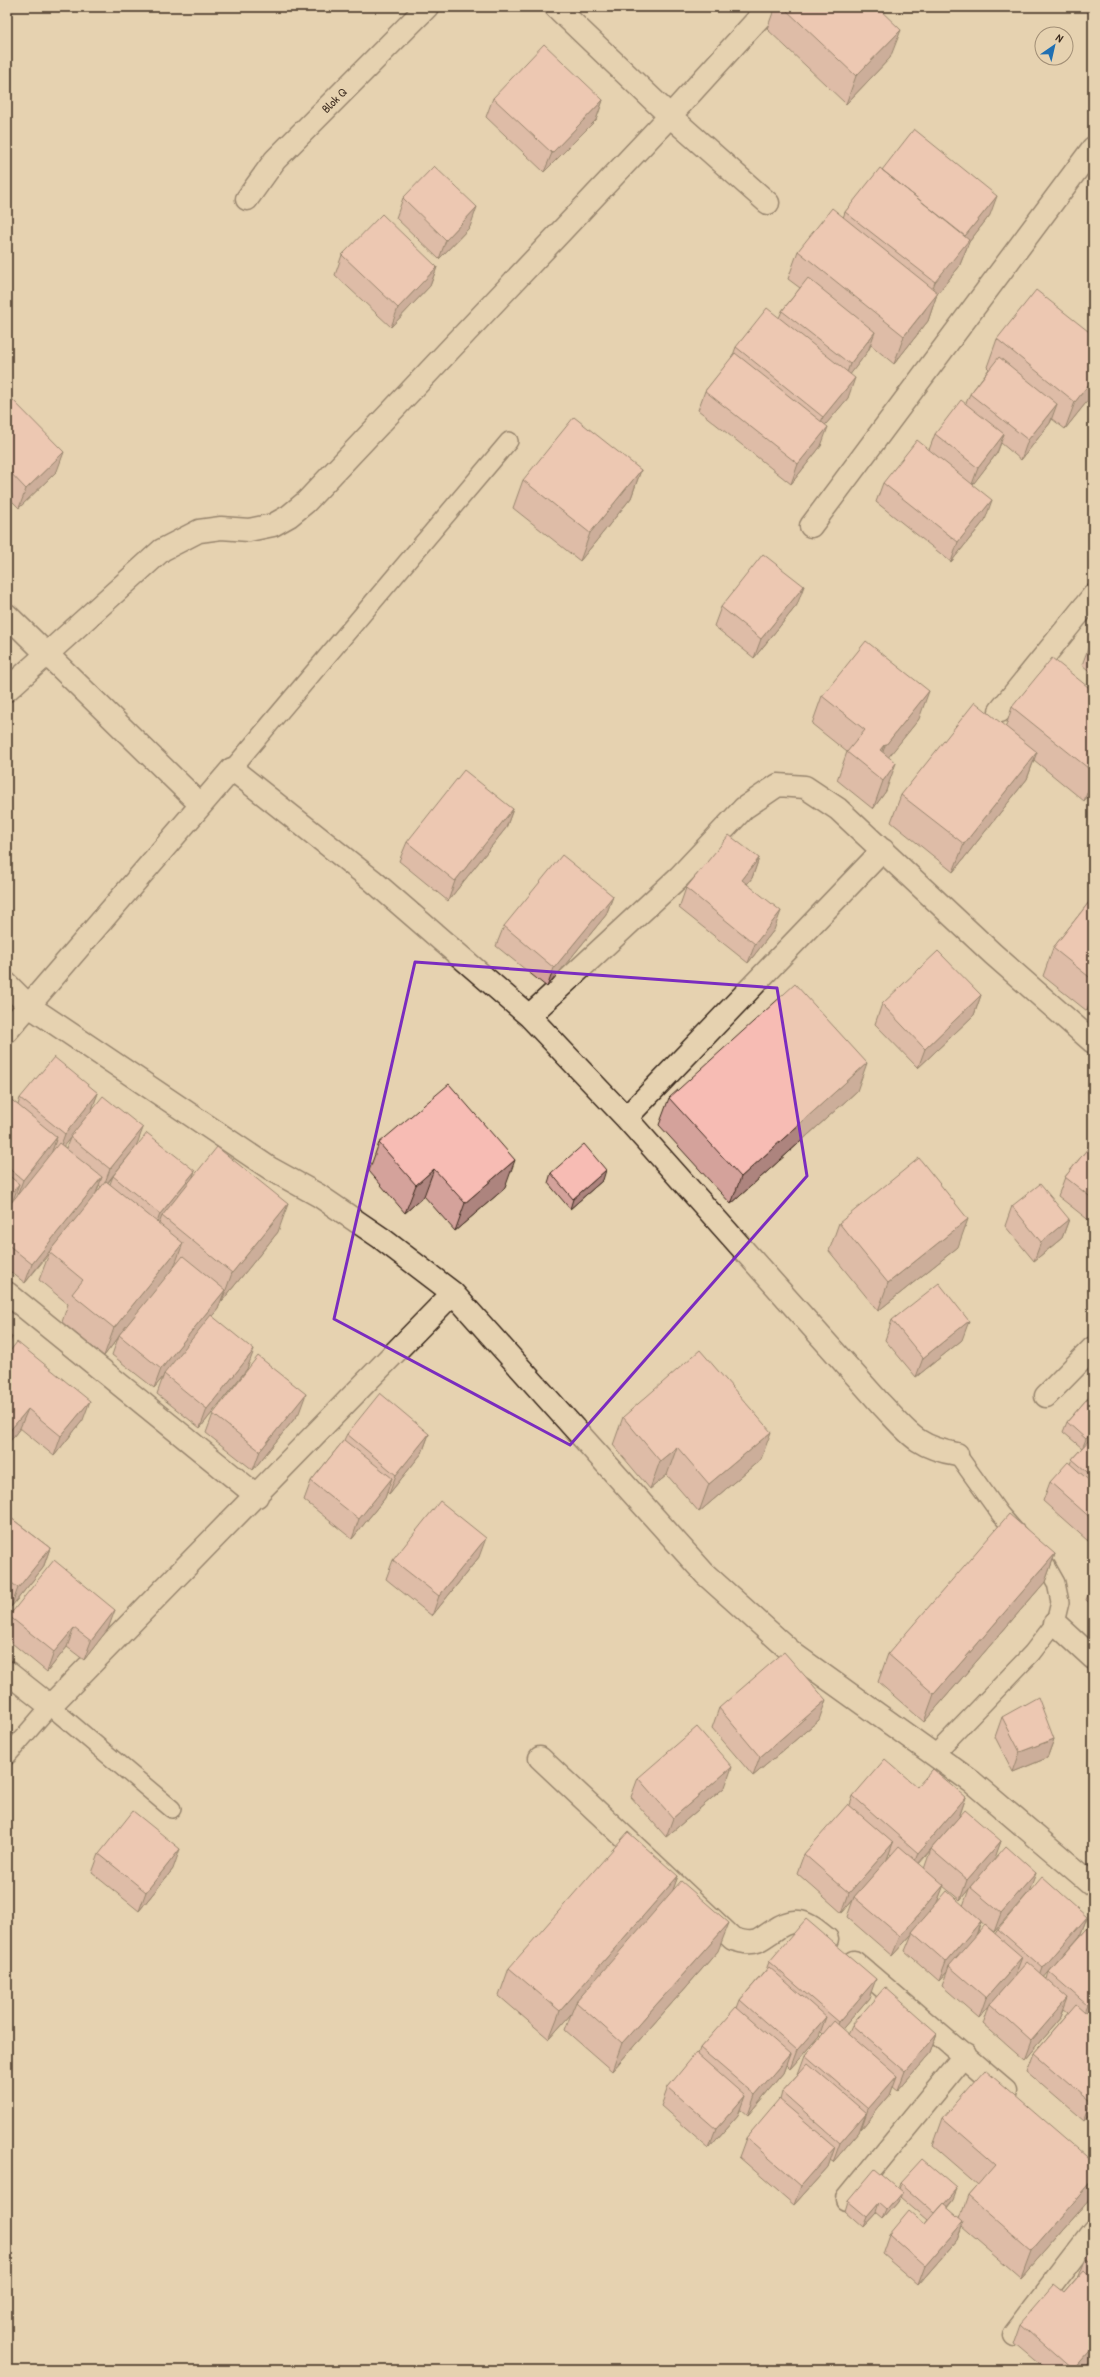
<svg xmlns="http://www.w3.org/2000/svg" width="1100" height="2377" font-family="'Patrick Hand',sans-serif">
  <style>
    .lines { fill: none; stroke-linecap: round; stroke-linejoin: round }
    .lane-casing { stroke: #3b2a1e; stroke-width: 20 }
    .street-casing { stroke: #3b2a1e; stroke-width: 25 }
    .lane { stroke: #e6d2b0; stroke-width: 17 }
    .street { stroke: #e6d2b0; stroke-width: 22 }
    .wall { fill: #d4a29b; stroke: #3b2a1e; fill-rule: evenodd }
    .shaded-wall { fill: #ad847e; stroke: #3b2a1e }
    .building { fill: #f7bcb4; stroke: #3b2a1e }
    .marked { fill: none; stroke: #7b2cbf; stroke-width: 3; stroke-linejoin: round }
    .labels { text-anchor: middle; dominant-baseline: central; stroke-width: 3; stroke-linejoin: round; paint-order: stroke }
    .street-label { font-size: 12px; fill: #3b2a1e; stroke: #e6d2b0 }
  </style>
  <rect width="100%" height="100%" fill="#e6d2b0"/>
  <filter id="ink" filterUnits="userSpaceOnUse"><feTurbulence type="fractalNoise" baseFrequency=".025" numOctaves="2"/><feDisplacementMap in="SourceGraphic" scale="8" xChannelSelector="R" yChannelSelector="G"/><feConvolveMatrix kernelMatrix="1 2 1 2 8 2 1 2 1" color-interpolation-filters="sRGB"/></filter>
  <g filter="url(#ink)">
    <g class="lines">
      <g class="lane-casing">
        <path id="lane" d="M232,769L509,441
          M934,1755L1032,1653L1055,1623L1060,1602L1056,1583L1047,1567L1000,1514L957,1454
          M7,1756L50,1706L172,1809"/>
      </g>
      <g class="street-casing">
        <path id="street" d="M556,7L670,116L768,203
          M247,199L275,160L427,7
          M811,526L1093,148
          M7,615L200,804
          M7,690L162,550L199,531L221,528L249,530L273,525L289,516L306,502L670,116L769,7
          M1000,711L1093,596
          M7,984L29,1006L271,1169L318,1195L381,1238L453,1293L705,1574L795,1655L972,1782L1093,1885
          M529,1016L679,877L744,808L778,785L805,787L838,809L993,954L1093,1042
          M7,1031L232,769L372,880L529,1016L626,1118L880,1403C908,1432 915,1447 957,1454
          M626,1118L883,850
          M7,1293L257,1496
          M1046,1396L1093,1348
          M1055,1623L1093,1658
          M7,1672L50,1706L453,1293
          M540,1758L733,1939C740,1941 749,1944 757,1941C762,1939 768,1934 773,1931C797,1914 806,1922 827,1939
          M854,1962L1005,2091
          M847,2199L965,2055
          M1014,2334L1093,2231"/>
      </g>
      <use href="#lane" class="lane"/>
      <use href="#street" class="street"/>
    </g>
    <path class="wall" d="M775,7H877L890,58L846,104L767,29Z
      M493,98L603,100L596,120L544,172L486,117Z
      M882,170L990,215L969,242L959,267L937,294L928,321L894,364L871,345L868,351L850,374L848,398L825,425L821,446L791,484L698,410L705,391L732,358L736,347L779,318L782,311L800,288L788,279L798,251L843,218L845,212Z
      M403,198L470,227L439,259L396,218Z
      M342,255L437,267L430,286L391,327L335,275Z
      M997,339L1093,394L1065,429L1052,419L1050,423L1021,460L1001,443L997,453L973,484L985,520L951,562L876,502L883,483L929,450L935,434L966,403L970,394L989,369L987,367Z
      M7,394L57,471L19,508L7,496Z
      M641,470L631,498L580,561L513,508L523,480Z
      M797,605L754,658L714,626L721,607Z
      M1093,641V674L1082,665L1089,646Z
      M1093,691V790L1084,801L1034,760L1027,779L953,872L891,822L901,795L1006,726L1012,707Z
      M822,696L919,719L888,757L886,791L873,809L837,780L847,752L812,724Z
      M513,809L506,828L448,901L399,861L407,842Z
      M759,858L752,878L747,884L774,930L748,963L679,908L686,888Z
      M613,896L606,915L547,987L496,946L504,926Z
      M1093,897V1003L1087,1011L1043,976L1053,948Z
      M981,995L974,1015L918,1068L875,1024L882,1004Z
      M857,1091L731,1204L659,1125L669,1098Z
      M98,1093L91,1111L136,1147L192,1178L278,1232L222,1301L221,1300L218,1309L212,1316L247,1369L200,1428L157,1394L163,1377L154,1388L112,1355L118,1338L104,1356L62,1322L68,1304L39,1280L49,1254L25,1283L7,1269V1098L18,1105L20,1098ZM70,1138L66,1148L63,1146ZM113,1176L110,1184L108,1183ZM99,1185L101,1187L95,1194Z
      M1093,1142V1219L1091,1222L1058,1196L1065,1177Z
      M379,1143L505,1188L455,1231L424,1196L405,1213L369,1171Z
      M551,1173L603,1180L570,1209L548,1183Z
      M1012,1206L1069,1219L1062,1238L1034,1261L1005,1226Z
      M839,1223L958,1247L878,1311L829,1251Z
      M892,1320L962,1340L916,1377L885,1340Z
      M7,1355L83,1420L54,1456L20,1428L7,1445Z
      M1093,1392V1535L1088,1541L1043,1501L1050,1482L1070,1464L1072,1459L1082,1448L1063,1432L1067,1422Z
      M299,1413L253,1470L206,1433L213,1414Z
      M623,1417L761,1459L699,1512L667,1475L650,1489L613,1445Z
      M347,1434H429L422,1453L389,1494L387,1492L385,1498L352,1539L304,1500L311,1481L344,1440Z
      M7,1515L50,1548L43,1568L11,1607L7,1604Z
      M1055,1554L1045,1582L924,1722L878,1682L888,1654Z
      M479,1557L432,1616L386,1579L393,1560Z
      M1093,1581V1606L1086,1600Z
      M9,1616L108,1629L84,1660L67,1647L47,1672L7,1639V1620Z
      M719,1708L819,1720L753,1776L712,1728Z
      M1002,1717L1054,1739L1047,1758L1013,1772L995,1737Z
      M638,1778L725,1787L666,1837L631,1797Z
      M917,1787L966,1797L959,1817L919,1864L924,1869L931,1849L1001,1841L994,1859L1036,1873L994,1932L981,1922L977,1935L995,1934L998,1929L1087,1917L1080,1936L1044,1977L1047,1979L1049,1972L1093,1922V2009L1088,2015L1090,2017L1093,2010V2111L1084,2121L1027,2072L1034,2053L1068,2013L1064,2010L1061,2017L1024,2060L983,2024L989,2006L979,2018L942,1986L947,1972L939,1981L905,1951L912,1934L892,1956L847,1917L853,1900L842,1913L797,1873L804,1854L850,1805L853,1796ZM889,1853L891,1855L887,1860ZM943,1886L960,1900L969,1889L963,1906L937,1903Z
      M99,1854L173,1869L139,1911L92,1873Z
      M678,1876L672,1891L718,1951L612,2071L565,2030L571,2014L549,2039L499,1996L509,1968Z
      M769,1962L869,1998L842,2029L848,2034L852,2025L937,2033L930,2053L898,2090L893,2086L890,2095L861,2129L860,2128L859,2132L833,2162L830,2160L828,2167L794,2205L739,2157L746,2138L780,2100L782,2092L798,2074L805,2055L823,2034L820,2031L819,2036L790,2069L786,2065L783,2073L748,2115L741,2109L738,2115L709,2148L661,2106L668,2087L698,2054L700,2048L737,2008L740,2000L766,1970Z
      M943,2118L1091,2198L1021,2278L962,2227L957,2240L918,2285L882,2254L889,2234L925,2224L928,2220L900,2196L898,2202L883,2219L876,2213L863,2227L845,2211L848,2201L898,2189L900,2183L953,2199L947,2207L960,2218L968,2196L978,2185L933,2146Z
      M1093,2249V2357L1082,2370H1046L1014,2343L1021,2323L1064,2293L1079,2275L1086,2257Z"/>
    <path class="shaded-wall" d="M901,30L890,58L846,104L856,76Z
      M603,100L596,120L544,172L552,153Z
      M997,196L990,215L969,242L959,267L937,294L928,321L894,364L904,336L925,310L935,282L965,236Z
      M477,207L470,227L439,259L446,240Z
      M437,267L430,286L391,327L398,308Z
      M875,332L868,351L843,384L850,364Z
      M855,378L848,398L816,436L823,417Z
      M1093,379V394L1065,429L1075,402Z
      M1057,404L1050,423L1021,460L1028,440Z
      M828,427L821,446L791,484L798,464Z
      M1004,434L997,453L971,487L978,468Z
      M64,452L57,471L19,508L26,489Z
      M641,470L631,498L580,561L590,533Z
      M992,500L985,520L951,562L958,542Z
      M804,586L797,605L754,658L761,639Z
      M929,691L919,719L875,774L885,746Z
      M884,745L874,773L880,750Z
      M1037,752L1027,779L953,872L964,844Z
      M896,763L886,791L873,809L883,781Z
      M1093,777V790L1084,801Z
      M513,809L506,828L448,901L455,881Z
      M759,858L752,878L735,899L742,880Z
      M613,896L606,915L547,987L554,968Z
      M781,911L774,930L748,963L755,944Z
      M1093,993V1003L1087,1011Z
      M981,995L974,1015L918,1068L925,1049Z
      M867,1063L857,1091L731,1204L741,1177Z
      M98,1093L91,1112L58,1153L65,1134Z
      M143,1128L136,1147L103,1188L110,1169Z
      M57,1137L50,1157L16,1199L23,1180Z
      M515,1160L505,1188L455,1231L465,1203Z
      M434,1169L424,1196L405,1213L416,1185Z
      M606,1170L603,1180L570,1209L573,1199Z
      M195,1171L188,1190L162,1216L157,1229L153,1234L160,1214Z
      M102,1177L95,1196L49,1252L25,1283L32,1264Z
      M19,1184L12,1203L7,1210V1199Z
      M288,1204L278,1232L222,1301L232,1273Z
      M968,1219L958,1247L878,1311L888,1283Z
      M1069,1219L1062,1238L1034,1261L1041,1242Z
      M183,1243L173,1270L119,1335L118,1338L104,1356L114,1328Z
      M225,1290L218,1309L165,1375L164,1374L163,1377L154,1388L161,1369Z
      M969,1321L962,1340L916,1377L923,1358Z
      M12,1337L7,1352V1344Z
      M254,1350L247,1369L200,1428L207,1409Z
      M306,1394L299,1413L253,1470L260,1451Z
      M90,1401L83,1420L54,1456L61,1436Z
      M28,1409L20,1428L7,1445V1434Z
      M1093,1431V1434L1092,1438L1082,1449L1086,1439Z
      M771,1432L761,1459L699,1512L709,1484Z
      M429,1434L422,1453L389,1494L396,1475Z
      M677,1447L667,1475L650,1489L660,1461Z
      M392,1478L385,1498L352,1539L359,1519Z
      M1093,1526V1535L1088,1541Z
      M486,1538L479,1557L432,1616L439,1596Z
      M50,1548L43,1568L11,1607L18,1588Z
      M1055,1554L1045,1582L924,1722L934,1694Z
      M115,1610L108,1629L84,1660L91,1641Z
      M74,1628L67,1647L47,1672L54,1652Z
      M11,1684L7,1696V1689Z
      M826,1700L819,1720L753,1776L760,1757Z
      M1054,1739L1047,1758L1013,1772L1020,1752Z
      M732,1767L725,1787L666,1837L673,1818Z
      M966,1797L959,1817L911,1872L918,1853Z
      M1001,1841L994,1861L970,1887L969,1889L960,1900L967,1880Z
      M893,1843L886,1862L854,1897L853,1900L842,1913L849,1893Z
      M180,1849L173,1869L139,1911L146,1892Z
      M1036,1873L1029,1892L994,1932L1001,1913Z
      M678,1876L668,1904L576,2002L571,2014L549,2039L560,2011Z
      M944,1885L936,1905L912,1932V1934L892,1956L900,1936Z
      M1087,1917L1080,1936L1036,1987L1043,1968Z
      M981,1921L974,1941L949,1966L947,1972L939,1981L946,1962Z
      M729,1923L718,1951L612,2071L622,2043Z
      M1022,1957L1015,1976L990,2004L989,2006L979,2018L986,1998Z
      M876,1979L869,1998L832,2041L839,2022Z
      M1068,1998L1061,2017L1024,2060L1031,2041Z
      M1093,1998V2009L1080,2024L1087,2005Z
      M826,2017L819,2036L790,2069L797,2050Z
      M937,2033L930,2053L898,2090L905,2071Z
      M790,2054L783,2073L748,2115L755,2095Z
      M897,2076L890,2095L861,2129L868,2109Z
      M745,2096L738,2115L709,2148L716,2129Z
      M1093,2099V2111L1084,2121L1091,2102Z
      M866,2113L859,2132L833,2162L840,2143Z
      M835,2147L828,2167L794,2205L801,2186Z
      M1093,2180V2193L1091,2198L1021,2278L1031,2251Z
      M957,2189L953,2199L932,2223L935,2214Z
      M902,2192L898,2202L883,2219L887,2210Z
      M879,2203L876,2213L863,2227L867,2217Z
      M964,2221L957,2240L918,2285L925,2266Z
      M1093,2346V2357L1082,2370H1073V2369Z"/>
    <path class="building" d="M783,7H877L901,30L856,76Z
      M544,44L603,100L552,153L493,98Z
      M914,129L997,196L965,236L882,170Z
      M434,166L477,207L446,240L403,198Z
      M880,168L969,240L935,282L845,212Z
      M832,208L938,293L904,336L798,251Z
      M382,214L437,267L398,308L342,255Z
      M808,278L875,332L850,364L782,311Z
      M1036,290L1093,335V379L1075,402L997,339Z
      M767,308L855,378L823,417L736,347Z
      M735,353L828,427L798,464L705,391Z
      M999,357L1057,404L1028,440L970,394Z
      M7,394L64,452L26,489L7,469Z
      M961,400L1004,434L978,468L935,434Z
      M574,417L641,470L590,533L523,480Z
      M917,440L992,500L958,542L883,483Z
      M763,554L804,586L761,639L721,607Z
      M866,641L929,691L885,746L884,745L880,750L896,763L883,781L847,752L865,730L822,696Z
      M1093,641V649L1089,646Z
      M1052,658L1093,691V772L1012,707Z
      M975,702L1037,752L964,844L901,795Z
      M464,770L513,809L455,881L407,842Z
      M729,835L759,858L742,880L781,911L755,944L686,888Z
      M562,855L613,896L554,968L504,926Z
      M1093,897V980L1053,948Z
      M938,951L981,995L925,1049L882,1004Z
      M795,984L867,1063L741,1177L669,1098Z
      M54,1057L98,1093L65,1134L20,1098Z
      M449,1084L515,1160L465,1203L434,1169L416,1185L379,1143Z
      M103,1096L143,1128L110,1169L70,1137Z
      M8,1097L57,1137L23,1180L7,1167V1098Z
      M147,1133L195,1171L160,1214L113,1176Z
      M1093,1142V1199L1065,1177Z
      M59,1143L102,1177L32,1264L7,1244V1208Z
      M584,1144L606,1170L573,1199L551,1173Z
      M217,1147L288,1204L232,1273L162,1216Z
      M919,1158L968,1219L888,1283L839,1223Z
      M7,1174L19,1184L7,1199Z
      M106,1181L183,1243L114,1328L72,1294L83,1280L49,1252Z
      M1040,1184L1069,1219L1041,1242L1012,1206Z
      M183,1256L225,1290L161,1369L119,1335Z
      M939,1283L969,1321L923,1358L892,1320Z
      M211,1315L254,1350L207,1409L164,1374Z
      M7,1333L12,1337L7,1344Z
      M17,1342L90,1401L61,1436L28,1409L7,1434V1355Z
      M700,1350L771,1432L709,1484L677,1447L660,1461L623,1417Z
      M258,1356L306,1394L260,1451L213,1414Z
      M1093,1392V1431L1086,1439L1067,1422Z
      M380,1393L429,1434L396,1475L347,1434Z
      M1090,1439L1093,1442V1477L1072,1459Z
      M344,1440L392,1478L359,1519L311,1481Z
      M1068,1462L1093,1484V1520L1050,1482Z
      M440,1501L486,1538L439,1596L393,1560Z
      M1009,1514L1055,1554L934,1694L888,1654Z
      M7,1515L50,1548L18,1588L7,1579Z
      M54,1560L115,1610L91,1641L74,1628L54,1652L9,1616Z
      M784,1652L826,1700L760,1757L719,1708Z
      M7,1681L11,1684L7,1689Z
      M1038,1697L1054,1739L1020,1752L1002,1717Z
      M697,1727L732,1767L673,1818L638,1778Z
      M885,1759L917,1787L933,1769L966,1797L918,1853L853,1796Z
      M848,1804L893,1843L849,1893L804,1854Z
      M965,1810L1001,1841L967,1880L931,1849Z
      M133,1811L180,1849L146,1892L99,1854Z
      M628,1832L678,1876L560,2011L509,1968Z
      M899,1846L944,1885L900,1936L854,1897Z
      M1006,1846L1036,1873L1001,1913L970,1887Z
      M1042,1877L1087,1917L1043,1968L998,1929Z
      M681,1881L729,1923L622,2043L576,2002Z
      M947,1891L981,1921L946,1962L912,1932Z
      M806,1919L876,1979L839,2022L769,1962Z
      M1093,1922V1998L1087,2005L1049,1972Z
      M985,1925L1022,1957L986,1998L949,1966Z
      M1027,1962L1068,1998L1031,2041L990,2004Z
      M769,1967L826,2017L797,2050L740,2000Z
      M885,1987L937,2033L905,2071L852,2025Z
      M1076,2004L1093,2019V2099L1091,2102L1034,2053Z
      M736,2007L790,2054L755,2095L700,2048Z
      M834,2021L897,2076L868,2109L805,2055Z
      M696,2053L745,2096L716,2129L668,2087Z
      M808,2063L866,2113L840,2143L782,2092Z
      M985,2070L1093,2163V2180L1031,2251L968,2196L996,2164L943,2118Z
      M779,2099L835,2147L801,2186L746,2138Z
      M922,2159L957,2189L944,2204L943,2203L934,2213L900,2183Z
      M875,2169L902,2192L887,2210L879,2203L867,2217L848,2201Z
      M943,2203L964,2221L925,2266L889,2234L909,2210L925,2224Z
      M1093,2249V2262L1086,2257Z
      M1084,2270L1093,2279V2346L1073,2369L1021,2323L1054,2285L1064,2293Z"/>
  </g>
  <path d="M0 0H1100V2377H0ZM415,962L777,988L807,1176L570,1445L334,1319Z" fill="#e6d2b0" fill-opacity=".55" fill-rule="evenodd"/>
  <path class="marked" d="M415,962L777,988L807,1176L570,1445L334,1319Z"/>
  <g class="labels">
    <g class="street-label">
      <text transform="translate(334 100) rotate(-45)">Blok Q</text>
    </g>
  </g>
  <rect width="1100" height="2377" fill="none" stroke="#e6d2b0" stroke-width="24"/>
  <rect x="12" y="12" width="1076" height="2353" fill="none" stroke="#3b2a1e" stroke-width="1.5" filter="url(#ink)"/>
  <g transform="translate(1054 46) rotate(34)"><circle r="19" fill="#e6d2b0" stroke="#a28f76"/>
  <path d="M0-3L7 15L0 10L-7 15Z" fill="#1f6fb2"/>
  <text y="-6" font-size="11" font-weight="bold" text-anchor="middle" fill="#3b2a1e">N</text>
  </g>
</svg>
